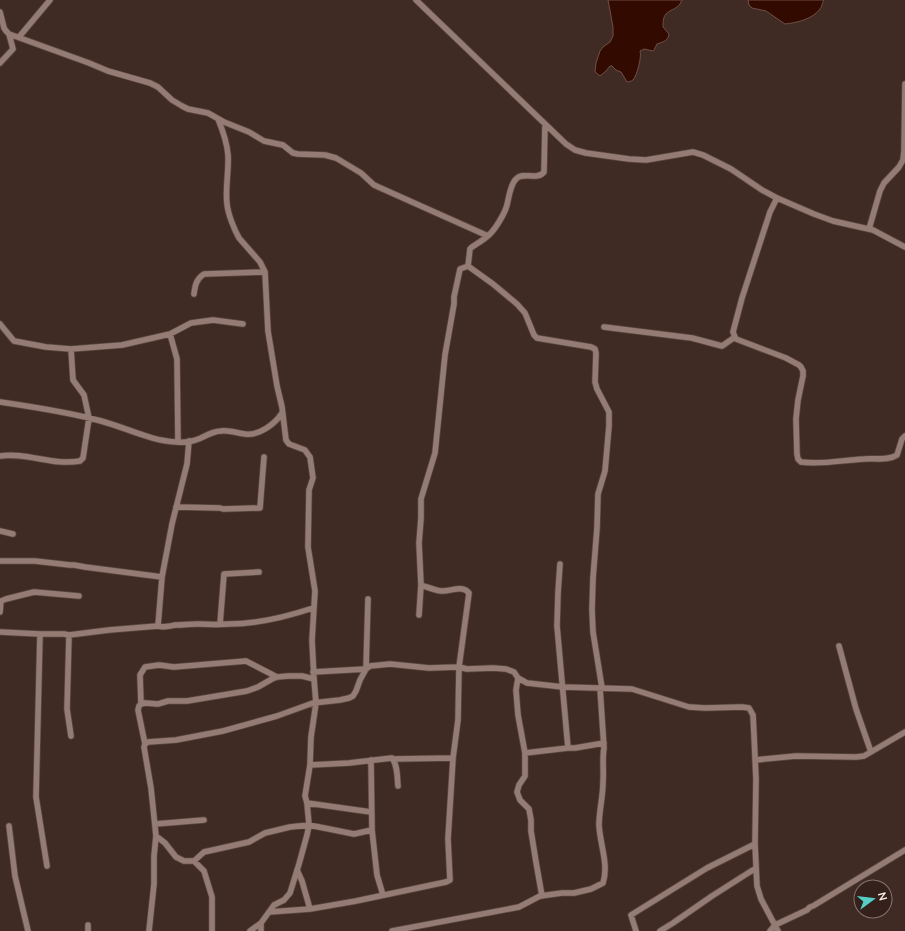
<svg xmlns="http://www.w3.org/2000/svg" width="905" height="931" font-family="'Nunito Sans',sans-serif">
  <style>
    .water { fill: #330a00; stroke: #704f46 }
    .lines { fill: none; stroke-linecap: round; stroke-linejoin: round }
    .street-casing { stroke: #5a4842; stroke-width: 7 }
    .street { stroke: #947b73; stroke-width: 5.5 }
  </style>
  <rect width="100%" height="100%" fill="#402b24"/>
  <path class="water" d="M608,0H682C678,10 672,8 666,14C663,17 663,23 663,27L669,34C668,41 663,42 657,44L654,50L653,51L644,49L640,51C642,56 637,76 633,80C630,82 630,81 627,82L621,72L616,70L612,66H610L605,72L600,76L595,72L596,63L600,51L603,47L610,42L613,36V27Z
    M748,0H824C822,3 822,7 820,9C813,19 796,23 785,24L766,11L752,8L749,5Z"/>
  <g class="lines">
    <g class="street-casing">
      <path id="street" d="M416,0L566,144L575,150L586,153L629,159L646,160L693,152L703,155L731,169L762,190L777,198L814,214L833,221L873,230L905,247
        M0,12L4,28L6,31L9,34L13,49L0,63
        M9,34L89,63L108,71L150,83L158,87L172,100L182,106L188,109L208,113L224,122L249,132L264,141L283,145L293,153L298,154L325,155L336,158L361,173L374,185L488,236
        M19,37L50,0
        M218,119C223,131 227,142 228,155C229,171 225,188 227,204C228,214 234,229 239,238L260,262L265,272L268,331L277,386L282,407L286,440L289,444L305,450L307,453L310,457L313,478L309,490L308,547L315,591L312,640L314,679L316,703L311,737L310,765L305,796L307,803L309,825L307,835L299,864L290,893L284,900L274,905L261,923L250,931
        M777,198L770,212L742,298L733,332L735,337L736,339L786,358L799,365L801,367L803,371V376L798,400L796,419L797,454L798,459L801,462C821,465 843,460 864,459C874,458 888,461 897,455L902,439L905,436
        M869,229L880,191L884,183L899,167L903,160L904,151L905,84
        M468,266L493,284L517,304L525,313L534,335L537,338L591,347L595,349L596,353L595,382L597,389L609,412V426L605,471L598,494L597,528L593,578L592,610L593,632L602,688
        M468,266L470,249L472,247C478,243 485,239 490,234C496,228 505,213 507,205C509,197 510,185 516,179C523,171 537,181 544,172L545,124
        M194,294C195,286 196,279 204,274L265,272
        M0,324L14,341L46,347L71,349L122,345L170,334L191,323L213,320L243,324
        M604,327L692,338L722,346L735,337
        M170,334L177,359L178,442
        M0,402C34,407 68,412 101,421C127,428 151,441 177,442C185,443 194,441 201,438C207,435 214,431 221,431C229,430 237,433 245,434C259,436 275,424 282,413
        M0,456C27,452 53,466 80,461L83,458L89,418L84,395L73,380L71,349
        M176,507L220,508L223,509L260,508L264,457
        M0,531L13,534
        M0,561H35L70,565H74L85,567L162,577
        M560,564L558,593L557,626L568,748
        M0,612L1,601L6,599L34,592L79,596
        M419,615L421,585L419,543L421,518V499L435,453L445,355L454,304V297L460,269L468,266
        M220,624L224,574L259,572
        M158,626L162,577L172,524L187,464L189,441
        M0,632L40,634H64L69,635L109,630L158,626C164,628 169,626 176,625C183,625 190,624 197,624C208,624 218,625 229,624C258,624 286,617 313,608
        M40,634L36,797L47,866
        M69,635L67,709L71,736
        M839,646L856,709L871,752
        M313,672L366,669L368,599
        M518,678L516,690L518,715L525,753V776L519,785L517,792L520,800L529,809L531,820V831L536,862L542,896
        M141,704L140,675L145,667L159,665L174,667L246,661L277,677
        M145,744L138,710L139,706L141,704L145,703L158,704L168,701H187L247,691L258,687L272,679L277,677L288,676H302L314,679
        M525,753L568,748H575L604,743
        M393,759L453,758
        M371,760L372,830L377,875L383,895
        M755,760L796,756L856,757L864,756L905,732
        M310,765L349,763L392,758C398,766 397,777 398,786
        M307,803L371,812
        M155,824L204,820
        M9,826L15,876L28,931
        M156,836L165,843L176,857L184,861H194L204,871L212,897V931
        M194,861L204,852L249,842L265,833L290,827L309,825L354,834L372,830
        M297,870L302,881L310,909
        M269,912L310,909L356,901L446,882L450,880L448,839L453,758L458,720L459,667L469,593C462,584 450,592 441,591C434,590 427,587 421,585
        M88,931V925
        M149,931L154,884V856L156,836L151,788L144,747L145,744L148,742L176,740L223,731L277,716L313,703L340,700L349,698L353,696L356,691L360,680L366,669L370,666L390,664L429,668L459,667L467,669L493,668L506,669L514,672L518,678L527,683L563,687L632,689L689,707L705,708L742,707L749,708L753,715L754,735L756,779L755,844L757,886L761,899L778,931
        M261,931V923
        M392,931L519,907L540,896L562,893H574L591,889L603,883C609,864 600,845 599,825C599,811 603,797 603,782C604,771 602,760 604,748L600,688
        M636,931L631,915L707,868L755,844
        M660,931L673,923L712,896L756,868
        M770,931L775,925L807,910L810,907L813,906L905,850"/>
    </g>
    <use href="#street" class="street"/>
  </g>
  <g transform="translate(873 899) rotate(75)"><circle r="19" fill="#35211b" stroke="#85736e"/>
  <path d="M0-3L7 15L0 10L-7 15Z" fill="#55cec5"/>
  <text y="-6" font-size="11" font-weight="bold" text-anchor="middle" fill="#feefeb">N</text>
  </g>
</svg>
